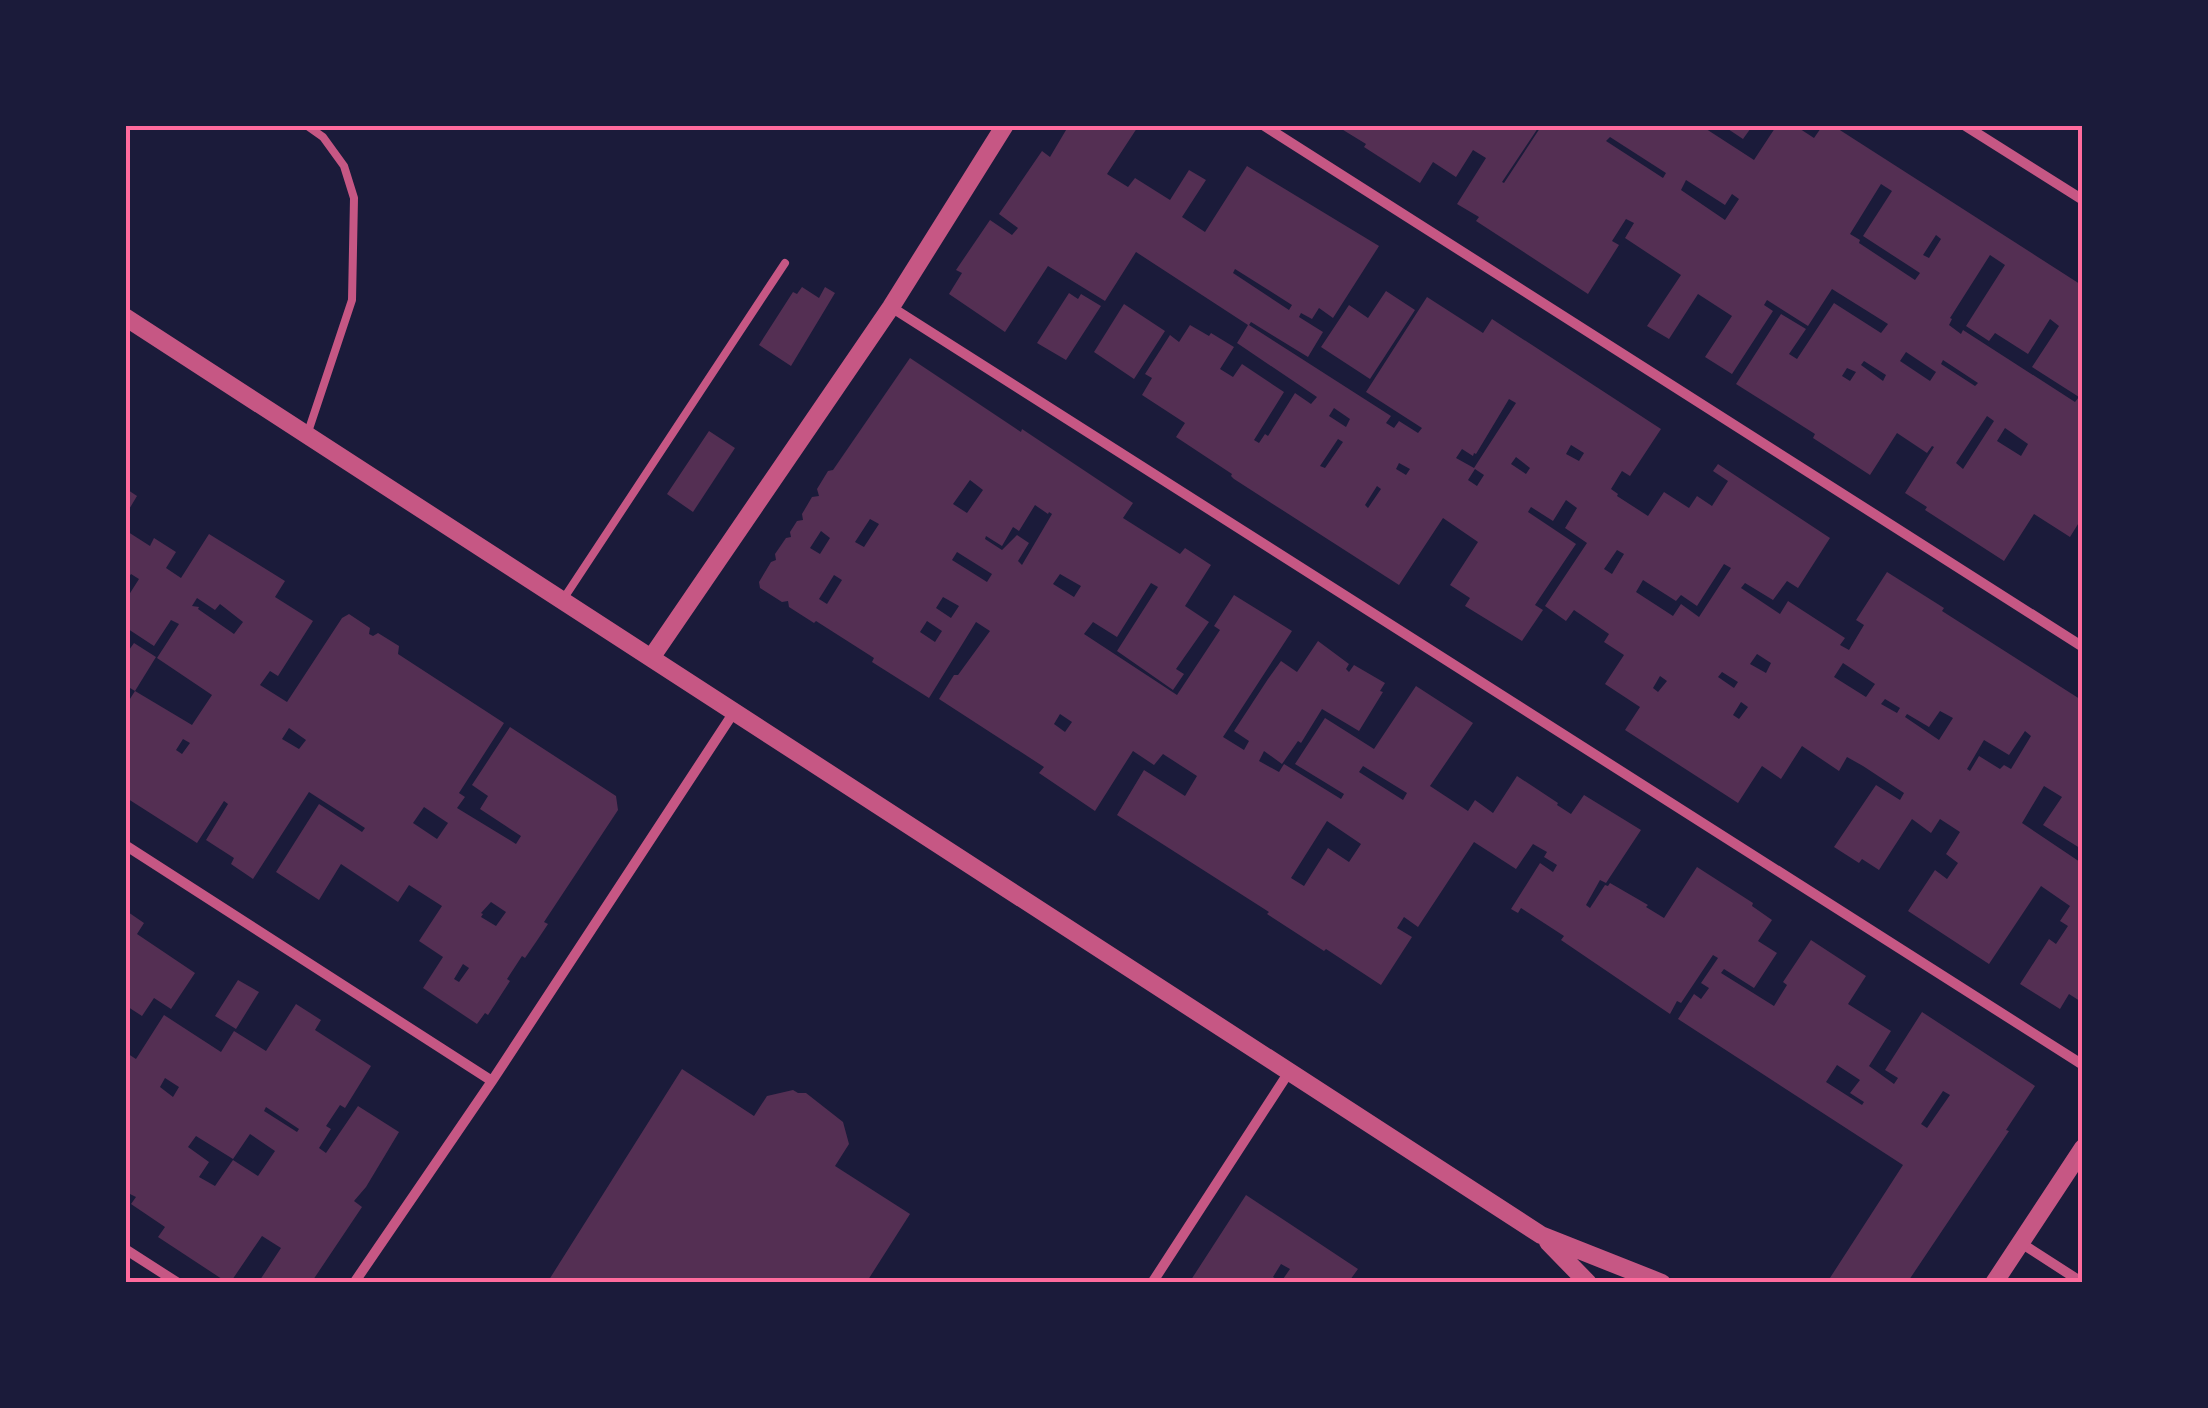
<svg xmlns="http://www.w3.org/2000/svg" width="2208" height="1408" font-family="'Golos Text',sans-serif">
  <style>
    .building { fill: #542f53; fill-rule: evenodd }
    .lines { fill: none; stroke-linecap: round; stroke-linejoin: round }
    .service { stroke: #c65784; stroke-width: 8 }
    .minor { stroke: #c65784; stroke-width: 10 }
    .tertiary { stroke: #c65784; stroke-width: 18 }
    .neatline { fill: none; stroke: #ff6b9d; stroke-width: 4 }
  </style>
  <rect width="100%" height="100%" fill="#1b1b3a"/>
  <path class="building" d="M1069,125H1139L1107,174L1128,187L1135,178L1170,200L1189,170L1206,180L1182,217L1205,232L1247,166L1379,246L1333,318L1319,308L1312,319L1301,313L1299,317L1323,332L1308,357L1251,322L1249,325L1391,416L1386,423L1394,428L1399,421L1418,433L1422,428L1366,392L1427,297L1483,333L1492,319L1661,429L1630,476L1622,471L1611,489L1618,494L1617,496L1648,516L1664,492L1689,508L1697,496L1712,506L1728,481L1713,471L1718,464L1830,538L1798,588L1787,581L1773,600L1745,583L1741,588L1780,614L1788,601L1845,638L1840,645L1849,650L1864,625L1856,620L1887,572L1944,608L1942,611L2083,701V850L2043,825L2062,797L2044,786L2022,823L2083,864V1003L2069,994L2060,1009L2020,984L2049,939L2056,944L2068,926L2060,921L2070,906L2041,886L1989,964L1908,911L1935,870L1947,879L1958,863L1946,854L1960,832L1940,819L1931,833L1912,819L1879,870L1862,859L1859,863L1834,847L1876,785L1900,800L1904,793L1863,766L1847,757L1839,771L1802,746L1781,779L1762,766L1738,803L1625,730L1640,707L1605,684L1624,655L1604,642L1609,634L1574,610L1566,621L1545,606L1587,543L1565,528L1577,508L1566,500L1553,521L1531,507L1528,512L1576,544L1535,605L1543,610L1522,641L1465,606L1470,598L1450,585L1478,542L1443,518L1399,585L1234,479L1231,476L1232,474L1176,437L1185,423L1142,395L1152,378L1145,374L1170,335L1179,342L1190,325L1209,336L1211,333L1234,347L1220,369L1233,377L1242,364L1284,392L1254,440L1259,443L1265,434L1268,436L1295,393L1311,404L1317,397L1237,343L1248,325L1136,252L1105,301L1048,266L1005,332L949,294L962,273L956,270L990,220L1012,235L1018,228L999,214L1042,151L1050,157ZM1235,269L1292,305L1289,310L1233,273ZM1509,399L1516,403L1474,468L1456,458L1462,449L1473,456L1474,453L1476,454ZM1334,408L1350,419L1346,427L1329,416ZM1338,439L1343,442L1325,468L1320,466ZM1571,445L1584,453L1579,461L1566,454ZM1516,457L1530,468L1526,474L1511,464ZM1399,463L1410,469L1406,475L1396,469ZM1475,469L1484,475L1477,486L1468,480ZM1377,486L1381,489L1368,508L1365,505ZM1617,550L1624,554L1612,574L1604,569ZM1724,564L1731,568L1699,617L1681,604L1673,616L1636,592L1643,580L1676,601L1681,595L1697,606ZM1757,654L1771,663L1766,673L1750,664ZM1843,663L1875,684L1866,697L1834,677ZM1722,672L1738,682L1734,688L1718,677ZM1660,676L1667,681L1658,692L1653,688ZM1885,699L1900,708L1897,713L1881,704ZM1741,702L1748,707L1739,719L1733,715ZM1940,711L1953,718L1939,740L1905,717L1907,714L1929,727ZM2025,731L2031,736L2011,769L2004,765L2000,769L1979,756L1970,771L1967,769L1984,740L2009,755Z
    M1335,125H1540L1502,182L1504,183L1542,125H1689L1695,128L1700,125L1754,160L1777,125H1794L1814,138L1823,125H1832L2083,286V516L2070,537L2034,514L2004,561L1925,510L1927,507L1905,493L1934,447L1932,446L1927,453L1897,433L1870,475L1813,438L1815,434L1736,384L1781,314L1806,329L1789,354L1797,359L1834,303L1881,333L1888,324L1832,289L1808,326L1767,300L1764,305L1773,311L1732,374L1705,357L1732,316L1698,294L1669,339L1647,326L1681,275L1625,238L1634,223L1626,219L1612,241L1619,245L1588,294L1476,221L1479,217L1457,204L1486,158L1473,150L1456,177L1433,162L1420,183L1364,147L1366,144ZM1610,137L1666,173L1663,178L1606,141ZM1686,180L1725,205L1732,194L1739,199L1725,220L1681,190ZM1881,184L1892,191L1863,236L1920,273L1915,280L1859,243L1860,240L1850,234ZM1936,235L1941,239L1929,258L1923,255ZM1990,255L2005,265L1966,326L1989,341L1995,333L2028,354L2050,319L2059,326L2032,367L2079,397L2075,402L1963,330L1961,334L1949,325L1952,319L1950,318ZM1906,352L1936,372L1930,381L1900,361ZM1943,360L1978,383L1975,386L1941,364ZM1864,361L1886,375L1883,381L1861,365ZM1847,368L1856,372L1850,381L1842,376ZM1987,416L1994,421L1963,469L1956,463ZM2005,428L2028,444L2021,456L1997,441Z
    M1722,125H1753L1743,139Z
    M802,287L819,298L825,287L835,293L791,366L759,345L793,292L797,294Z
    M1386,291L1415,310L1370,379L1321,347L1349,305L1368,318Z
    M1069,293L1078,299L1081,294L1101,306L1066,360L1037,343Z
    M1124,304L1165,331L1134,379L1094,352Z
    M910,358L1021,432L1022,429L1133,503L1123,518L1180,554L1185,548L1211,565L1185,606L1209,622L1176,669L1184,674L1173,690L1117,651L1158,587L1151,583L1117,637L1093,622L1084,634L1177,695L1220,630L1214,626L1234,595L1292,631L1223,737L1244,750L1249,741L1234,731L1268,679L1281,661L1297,672L1318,641L1349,664L1346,669L1349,672L1354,665L1385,683L1380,691L1383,692L1359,731L1322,709L1301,743L1298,741L1282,764L1264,751L1259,761L1279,772L1284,764L1341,799L1344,794L1295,764L1325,718L1374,749L1416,686L1473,723L1430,786L1468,811L1475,800L1493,813L1517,776L1558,803L1557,805L1571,814L1584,795L1641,830L1606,883L1600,880L1586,905L1590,908L1605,885L1608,886L1610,883L1648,905L1646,907L1664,918L1697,867L1753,903L1752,906L1772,920L1758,941L1777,953L1754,988L1724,969L1721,973L1774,1006L1787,985L1783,982L1811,940L1866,976L1848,1004L1891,1031L1869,1066L1894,1084L1898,1078L1885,1070L1922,1012L2035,1086L2006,1130L2009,1131L1907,1283H1832L1828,1281L1903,1165L1678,1019L1694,994L1701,999L1709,988L1701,983L1718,958L1713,955L1681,1003L1677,1001L1670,1014L1561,940L1564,936L1521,908L1518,913L1511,909L1540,863L1553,872L1557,865L1544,857L1547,852L1533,844L1516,869L1474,842L1418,927L1404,917L1397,928L1412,937L1381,985L1326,949L1324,951L1267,914L1269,912L1117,815L1144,770L1185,796L1197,776L1163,754L1154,765L1133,751L1095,811L1039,773L1044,767L939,699L954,675H958L990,631L976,622L929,698L872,662L874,658L816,621L814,623L789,607L788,601L782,602L760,588L759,582L771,562L776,560L775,554L786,538L791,537L790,532L797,521L803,520L802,514L812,497L819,496L817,489L828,471L833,470ZM970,480L983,490L967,513L953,504ZM1035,505L1048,514L1049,512L1052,514L1022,565L1018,561L1029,543L1017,535L1002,550L985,539L986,536L1002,546L1013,527L1019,531ZM870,519L879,524L864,547L855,542ZM821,531L830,538L820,554L810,548ZM957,552L992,574L987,582L952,560ZM1060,574L1081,586L1074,597L1053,584ZM834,575L842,580L827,604L819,599ZM943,597L959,606L951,618L936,608ZM927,621L942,631L935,642L920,632ZM1060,714L1072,722L1065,732L1054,724ZM1363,766L1407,793L1403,800L1359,772ZM1327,821L1361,844L1349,862L1328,848L1304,886L1291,878ZM1837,1065L1860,1080L1850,1093L1864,1102L1862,1105L1826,1082ZM1943,1091L1950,1095L1927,1128L1921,1124Z
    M709,431L735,448L693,512L667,494Z
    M125,488L137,496L125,516Z
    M125,530L150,546L154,538L176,552L166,568L181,578L209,534L285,581L275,597L313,621L278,676L270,671L260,685L287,702L342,618L349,614L370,628L369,634L373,636L378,633L399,646L398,654L504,723L459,793L465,797L457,808L516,844L521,836L480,809L488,796L472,785L510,727L616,796L618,810L544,922L548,924L536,942L525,958L522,956L507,979L510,981L488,1015L485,1013L477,1024L423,988L443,957L419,941L442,906L409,885L398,902L341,864L319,900L276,872L319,804L362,832L365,828L309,792L253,879L231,864L234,858L206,840L228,804L224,801L197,843L125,797V700L128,702L135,691L192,725L212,695L157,658L179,624L171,620L154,646L125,627V601L139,579L131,574L125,583ZM197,598L215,610L220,604L243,622L234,634L198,609L199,607L192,606ZM289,728L306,740L299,749L282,739ZM183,739L190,743L182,754L176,750ZM424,807L448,823L437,839L413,823ZM491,902L506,912L496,926L481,917L483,914L481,913ZM463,964L469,968L459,982L454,979Z
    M134,643L156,657L135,691L125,685V647L129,650Z
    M125,910L144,923L137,934L195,973L171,1009L154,998L142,1016L125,1005Z
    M238,980L259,992L236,1029L215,1016Z
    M296,1004L321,1020L315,1030L371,1066L345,1108L340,1105L326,1126L331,1129L319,1148L326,1153L358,1106L399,1132L366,1187L354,1201L362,1207L311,1283H258L281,1248L262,1236L230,1283H228L158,1237L165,1227L131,1204L136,1197L130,1194L125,1202V1052L136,1059L164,1015L221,1052L234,1031L266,1051ZM165,1078L179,1087L173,1097L160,1087ZM266,1107L299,1129L297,1132L264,1111ZM250,1134L275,1151L258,1176L233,1160L215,1186L199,1177L209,1162L188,1147L196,1136L233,1159Z
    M682,1069L754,1116L767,1096L793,1090L798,1093H806L843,1122L849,1144L835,1166L910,1214L866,1283H547Z
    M1246,1195L1358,1269L1350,1280L1354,1283H1189ZM1281,1264L1290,1269L1281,1282L1273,1277Z"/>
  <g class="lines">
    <path class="service" d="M306,125L323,137L344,166L354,198L352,300L307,435
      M562,601L785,263"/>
    <path class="minor" d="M1263,125L2083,647
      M1964,125L2083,200
      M891,307L2083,1065
      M125,845L492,1081
      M2021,1243L2083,1283
      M125,1249L178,1283
      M354,1283L492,1081L734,712
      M1152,1283L1289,1072"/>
    <path class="tertiary" d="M125,317L1541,1235L1662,1283
      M651,658L891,307L1005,125
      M1548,1242L1588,1283
      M1994,1283L2083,1148"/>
  </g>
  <rect width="2208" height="1408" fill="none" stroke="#1b1b3a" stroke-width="255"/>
  <rect x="128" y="128" width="1952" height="1152" class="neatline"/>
</svg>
